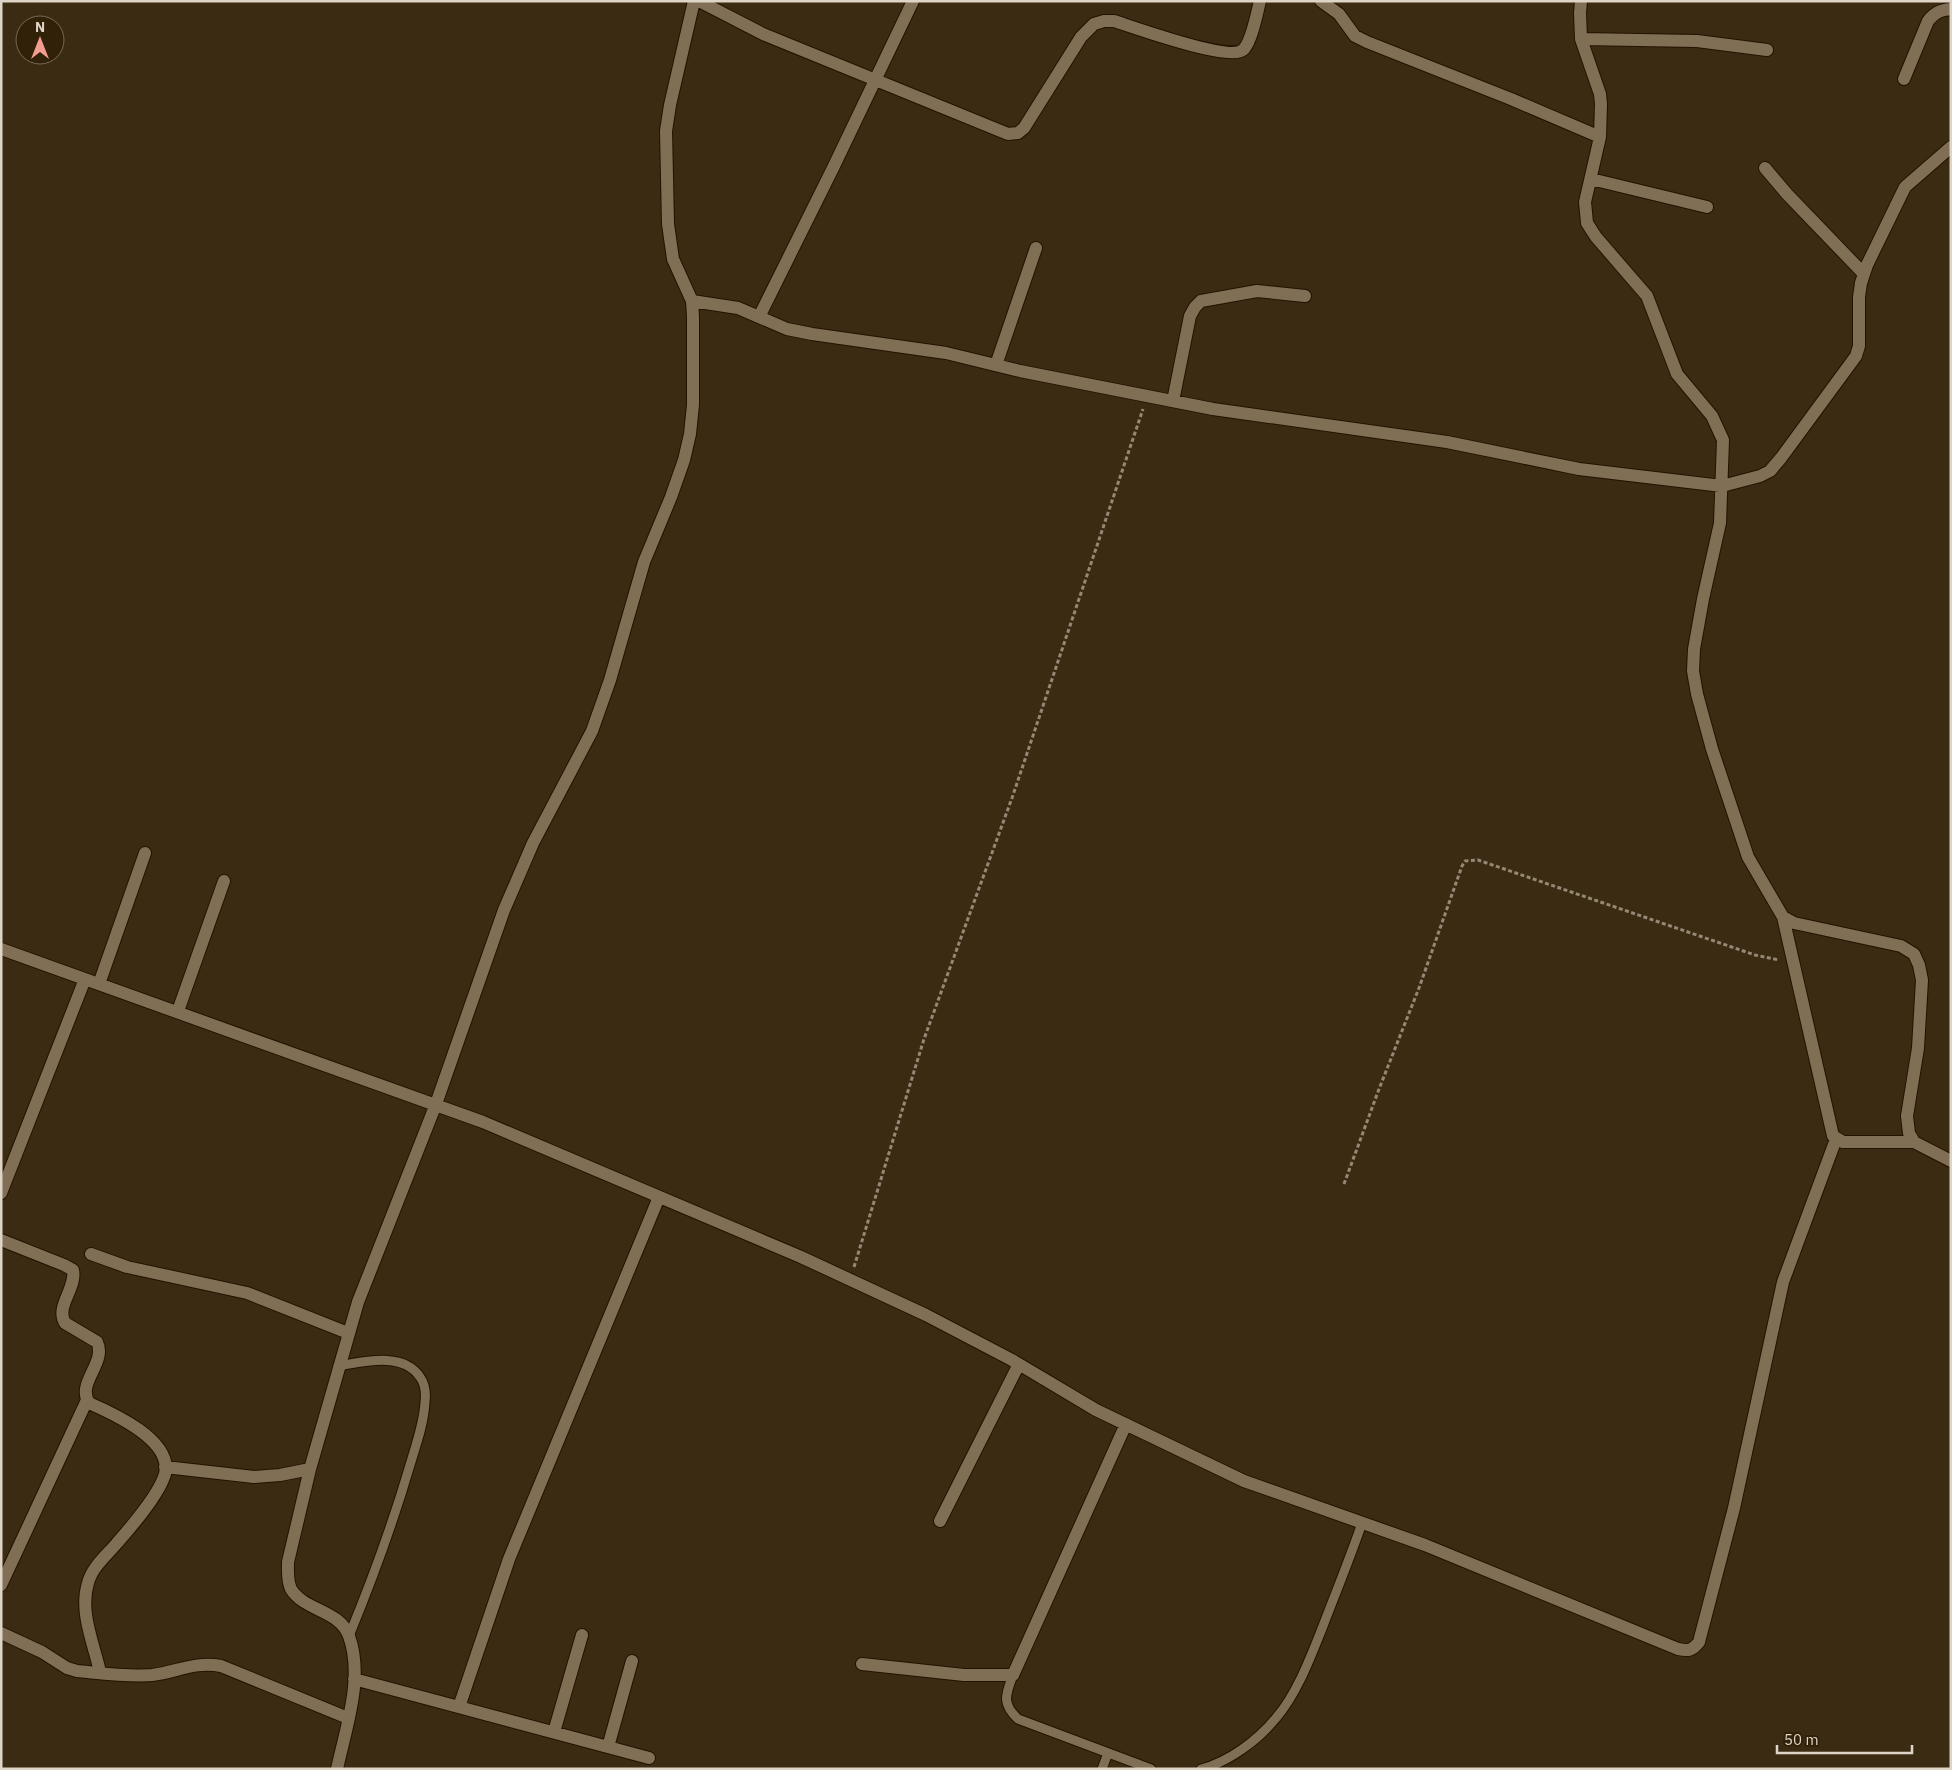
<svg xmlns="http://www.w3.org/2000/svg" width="1952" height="1770" font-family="'IBM Plex Sans',sans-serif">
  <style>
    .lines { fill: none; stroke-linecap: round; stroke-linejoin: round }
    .lane-casing { stroke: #221300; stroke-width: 11 }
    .street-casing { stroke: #221300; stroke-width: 14 }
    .path { stroke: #958876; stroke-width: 3; stroke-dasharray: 4 2.5; stroke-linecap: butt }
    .lane { stroke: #816f55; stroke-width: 9 }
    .street { stroke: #816f55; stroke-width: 12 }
  </style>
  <rect width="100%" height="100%" fill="#3b2b13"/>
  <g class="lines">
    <g class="lane-casing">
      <path id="lane" d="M338,1366C363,1362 403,1351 420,1377C425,1384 426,1394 425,1402C424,1423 416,1445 410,1465C393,1523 372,1580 349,1636
        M1013,1675C1006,1694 1001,1703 1018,1719L1151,1769
        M1102,1769L1108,1753
        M1201,1769C1229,1762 1258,1740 1276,1718C1297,1694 1311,1656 1323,1626C1336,1592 1350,1558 1362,1523"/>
    </g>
    <g class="street-casing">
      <path id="street" d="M699,1L763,34L1008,134L1018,133L1024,128L1081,37L1094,24L1104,21H1114C1133,27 1232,63 1244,49C1252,40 1257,13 1260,1
        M1321,1L1339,14L1355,36L1367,42L1511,99L1600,137
        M1581,1L1580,13L1581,39L1600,94L1601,104L1600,137L1585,202L1587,223L1596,237L1647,296L1677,374L1712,416L1723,440L1720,523L1703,599L1694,649L1693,671L1697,694L1712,749L1748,857L1783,917L1794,923L1901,946L1914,954L1919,965L1922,980L1918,1048L1907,1116L1909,1133L1914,1142L1951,1161
        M1581,39L1697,41L1767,50
        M1904,79L1928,21C1934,13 1940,10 1951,9
        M1765,168L1787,194L1864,274
        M1591,179L1707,207
        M692,301L738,308L787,329L812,334L946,353L1020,371L1213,409L1447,442L1579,469L1722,486L1760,476L1770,471L1781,458L1856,356L1859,346V297L1861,283L1867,265L1905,187L1951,147
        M759,317L833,168L913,1
        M996,365L1036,248
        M1173,401L1190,316L1195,307L1201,301L1257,291L1305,296
        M1783,917L1833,1136L1843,1142H1914
        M1,949L483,1122L801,1257L926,1315L1012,1360L1096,1410L1244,1481L1425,1545L1678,1649C1688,1651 1692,1651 1699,1642L1734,1508L1783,1282L1836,1139
        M99,984L145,853
        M178,1011L224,881
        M1,1193L85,979
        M1,1240L64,1265L73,1270C77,1288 55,1306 65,1323L97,1342C107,1363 76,1383 89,1403C112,1413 173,1440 165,1474C159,1495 132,1526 117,1543C107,1555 92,1567 88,1583C79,1612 94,1644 100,1672
        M91,1254L127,1267L247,1293L348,1333
        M165,1467L254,1477L280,1475L310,1469
        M940,1521L1019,1364
        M1,1585L87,1400
        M1,1633L42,1652L67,1668L77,1671C99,1673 130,1677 152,1675C177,1672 195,1661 221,1666L348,1718
        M862,1664L964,1675H1013L1126,1424
        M354,1679L649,1758
        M459,1707L509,1559L659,1197
        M554,1732L582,1635
        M608,1747L632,1661
        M337,1769C346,1727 364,1678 349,1636C340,1610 304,1611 291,1589C287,1581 288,1571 288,1562L310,1469L358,1302L436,1104L504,910L533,843L592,731L610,680L644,562L671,497L684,460L690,434L693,405V317L692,301L673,259L668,224L666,131L670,105L694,1"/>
    </g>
    <path class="path" d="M1344,1184L1379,1089L1419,988L1462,866L1465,861L1478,860L1755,955L1779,960
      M854,1267L924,1039L1012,798L1143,409"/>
    <use href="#lane" class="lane"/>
    <use href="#street" class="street"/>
  </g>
  <rect width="1952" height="1770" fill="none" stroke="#dfd5c7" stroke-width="5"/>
  <g transform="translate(40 40)"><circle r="24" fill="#312109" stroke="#776955"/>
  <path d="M0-4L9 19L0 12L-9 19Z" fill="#f59c90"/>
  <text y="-8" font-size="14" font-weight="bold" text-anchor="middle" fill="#dfd5c7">N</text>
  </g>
  <path d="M1777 1745v8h135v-8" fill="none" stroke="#dfd5c7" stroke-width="2.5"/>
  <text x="1784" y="1745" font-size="15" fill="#dfd5c7" stroke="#312109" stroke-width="4" paint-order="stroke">50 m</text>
</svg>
